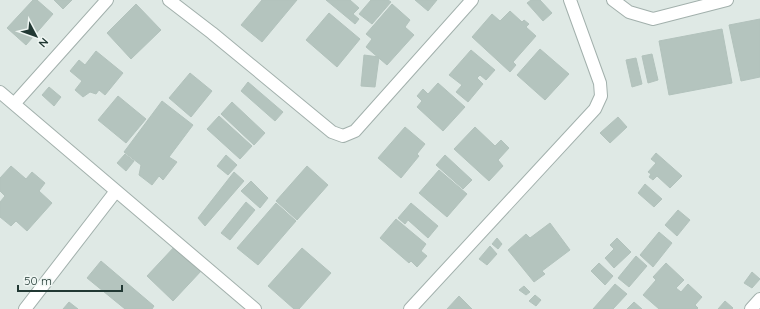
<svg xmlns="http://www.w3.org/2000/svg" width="760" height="309" font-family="Quicksand,sans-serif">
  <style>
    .building { fill: #b4c4be; stroke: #b2c2bc }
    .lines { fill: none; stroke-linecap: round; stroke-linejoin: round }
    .minor-casing { stroke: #a2b0ac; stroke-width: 14 }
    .minor { stroke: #fff; stroke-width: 12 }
  </style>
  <rect width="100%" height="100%" fill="#dfe9e5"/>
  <path class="building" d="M33,0H37L53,14L26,45L7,28Z
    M54,0H72L63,9Z
    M262,0H297L262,42L241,25Z
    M326,0H350L359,8L353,14L359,19L355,24Z
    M371,0H388L391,2L372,24L359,14Z
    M415,0H437L428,11Z
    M531,0H540L552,13L543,21L527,3Z
    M136,4L161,30L131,59L107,33Z
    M392,4L410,20L405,27L414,35L387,65L366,47L372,39L366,34Z
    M510,11L522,22L524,20L529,24L526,27L536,36L513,62L516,65L510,72L472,37L492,14L500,21Z
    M329,13L360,39L337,67L306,40Z
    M760,19V77L741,81L729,25Z
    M722,29L732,83L669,95L659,41Z
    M540,49L569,74L545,100L517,75Z
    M471,50L495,70L486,80L480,75L477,78L483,84L468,102L456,92L462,85L449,75Z
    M96,51L123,73L105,95L99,90L96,94L90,92L83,97L75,90L82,81L70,71L79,60L85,65Z
    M652,54L658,80L648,83L642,56Z
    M364,55L379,57L375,87L361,86Z
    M636,58L642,84L632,87L626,60Z
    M190,73L212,91L191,117L169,98Z
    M248,82L283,112L275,121L241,91Z
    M438,83L465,107L443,131L417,107L422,101L417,96L423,89L428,94Z
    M49,87L61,97L54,106L42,95Z
    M118,96L146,119L126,143L98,120Z
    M162,101L193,125L169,157L177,162L163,180L159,176L152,185L139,175L141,165L124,152Z
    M232,102L265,133L254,145L221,114Z
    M219,116L252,146L240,159L207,129Z
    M618,117L627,127L610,143L600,133Z
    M405,127L425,144L417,154L419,156L401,178L378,158Z
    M475,127L495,146L501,140L509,148L498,160L503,166L489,181L454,149Z
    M656,153L682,176L670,188L657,176L653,180L649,177L651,174L648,172L656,163L651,159Z
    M125,154L134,161L126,171L117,163Z
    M226,155L237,165L228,175L217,166Z
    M445,155L472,180L463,189L436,165Z
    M11,166L26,179L32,172L45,183L39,191L52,203L27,231L16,221L11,226L0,217V202L5,196L0,191V178Z
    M307,166L328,185L297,220L276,201Z
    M439,170L467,194L447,217L419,193Z
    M234,172L244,181L205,226L198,218Z
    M251,181L268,198L260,208L241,191Z
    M645,184L662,199L654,207L638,193Z
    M246,202L255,210L230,240L221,233Z
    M276,203L296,221L258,265L237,248Z
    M411,203L438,226L428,238L408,220L405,224L398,218Z
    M678,210L690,220L677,236L665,225Z
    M396,219L426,244L421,251L427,256L417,267L411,261L409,263L380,238Z
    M550,223L570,250L542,271L545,274L534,282L508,250L526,234L530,238Z
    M659,232L672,243L653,267L640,255Z
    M497,238L502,244L498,249L492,244Z
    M617,238L631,252L614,268L605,258L614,249L610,245Z
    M176,245L202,270L173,301L147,276Z
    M490,246L497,254L487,265L479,259Z
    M302,248L331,273L299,309H294L268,286Z
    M636,256L647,266L629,287L618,278Z
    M101,261L154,306L152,309H125L87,278Z
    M599,263L613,276L605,285L591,271Z
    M666,263L684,280L676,288L681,292L688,284L702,297L695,305L698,308L697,309H659L643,295L656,280L653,277Z
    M752,272L760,279L752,288L744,283Z
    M615,284L627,294L613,309H593Z
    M524,286L530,292L526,295L519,290Z
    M535,295L541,300L536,306L529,301Z
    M459,296L472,309H447Z
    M725,301L733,308L732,309H718Z
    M69,302L78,309H63Z
    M634,302L642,309H627Z"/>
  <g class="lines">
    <g class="minor-casing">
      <path id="minor" d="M169,0L212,33L332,132L343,136L355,131L472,0
        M613,0L629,12L653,19L727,0
        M0,92L255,309
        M14,104L107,0
        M25,309L116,191
        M410,309L595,109L601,96L600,83L570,0
        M751,309L760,299"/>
    </g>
    <use href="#minor" class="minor"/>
  </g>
  <g transform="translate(36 36) rotate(131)" stroke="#eff6f3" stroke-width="3" paint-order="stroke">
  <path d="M0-3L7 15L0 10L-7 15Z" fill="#213833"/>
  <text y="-6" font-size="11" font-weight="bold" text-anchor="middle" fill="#213833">N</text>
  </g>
  <path d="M18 285v6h104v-6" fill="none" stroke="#213833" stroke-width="2"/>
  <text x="24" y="285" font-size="12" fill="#213833" stroke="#eff6f3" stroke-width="3" paint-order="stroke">50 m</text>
</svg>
